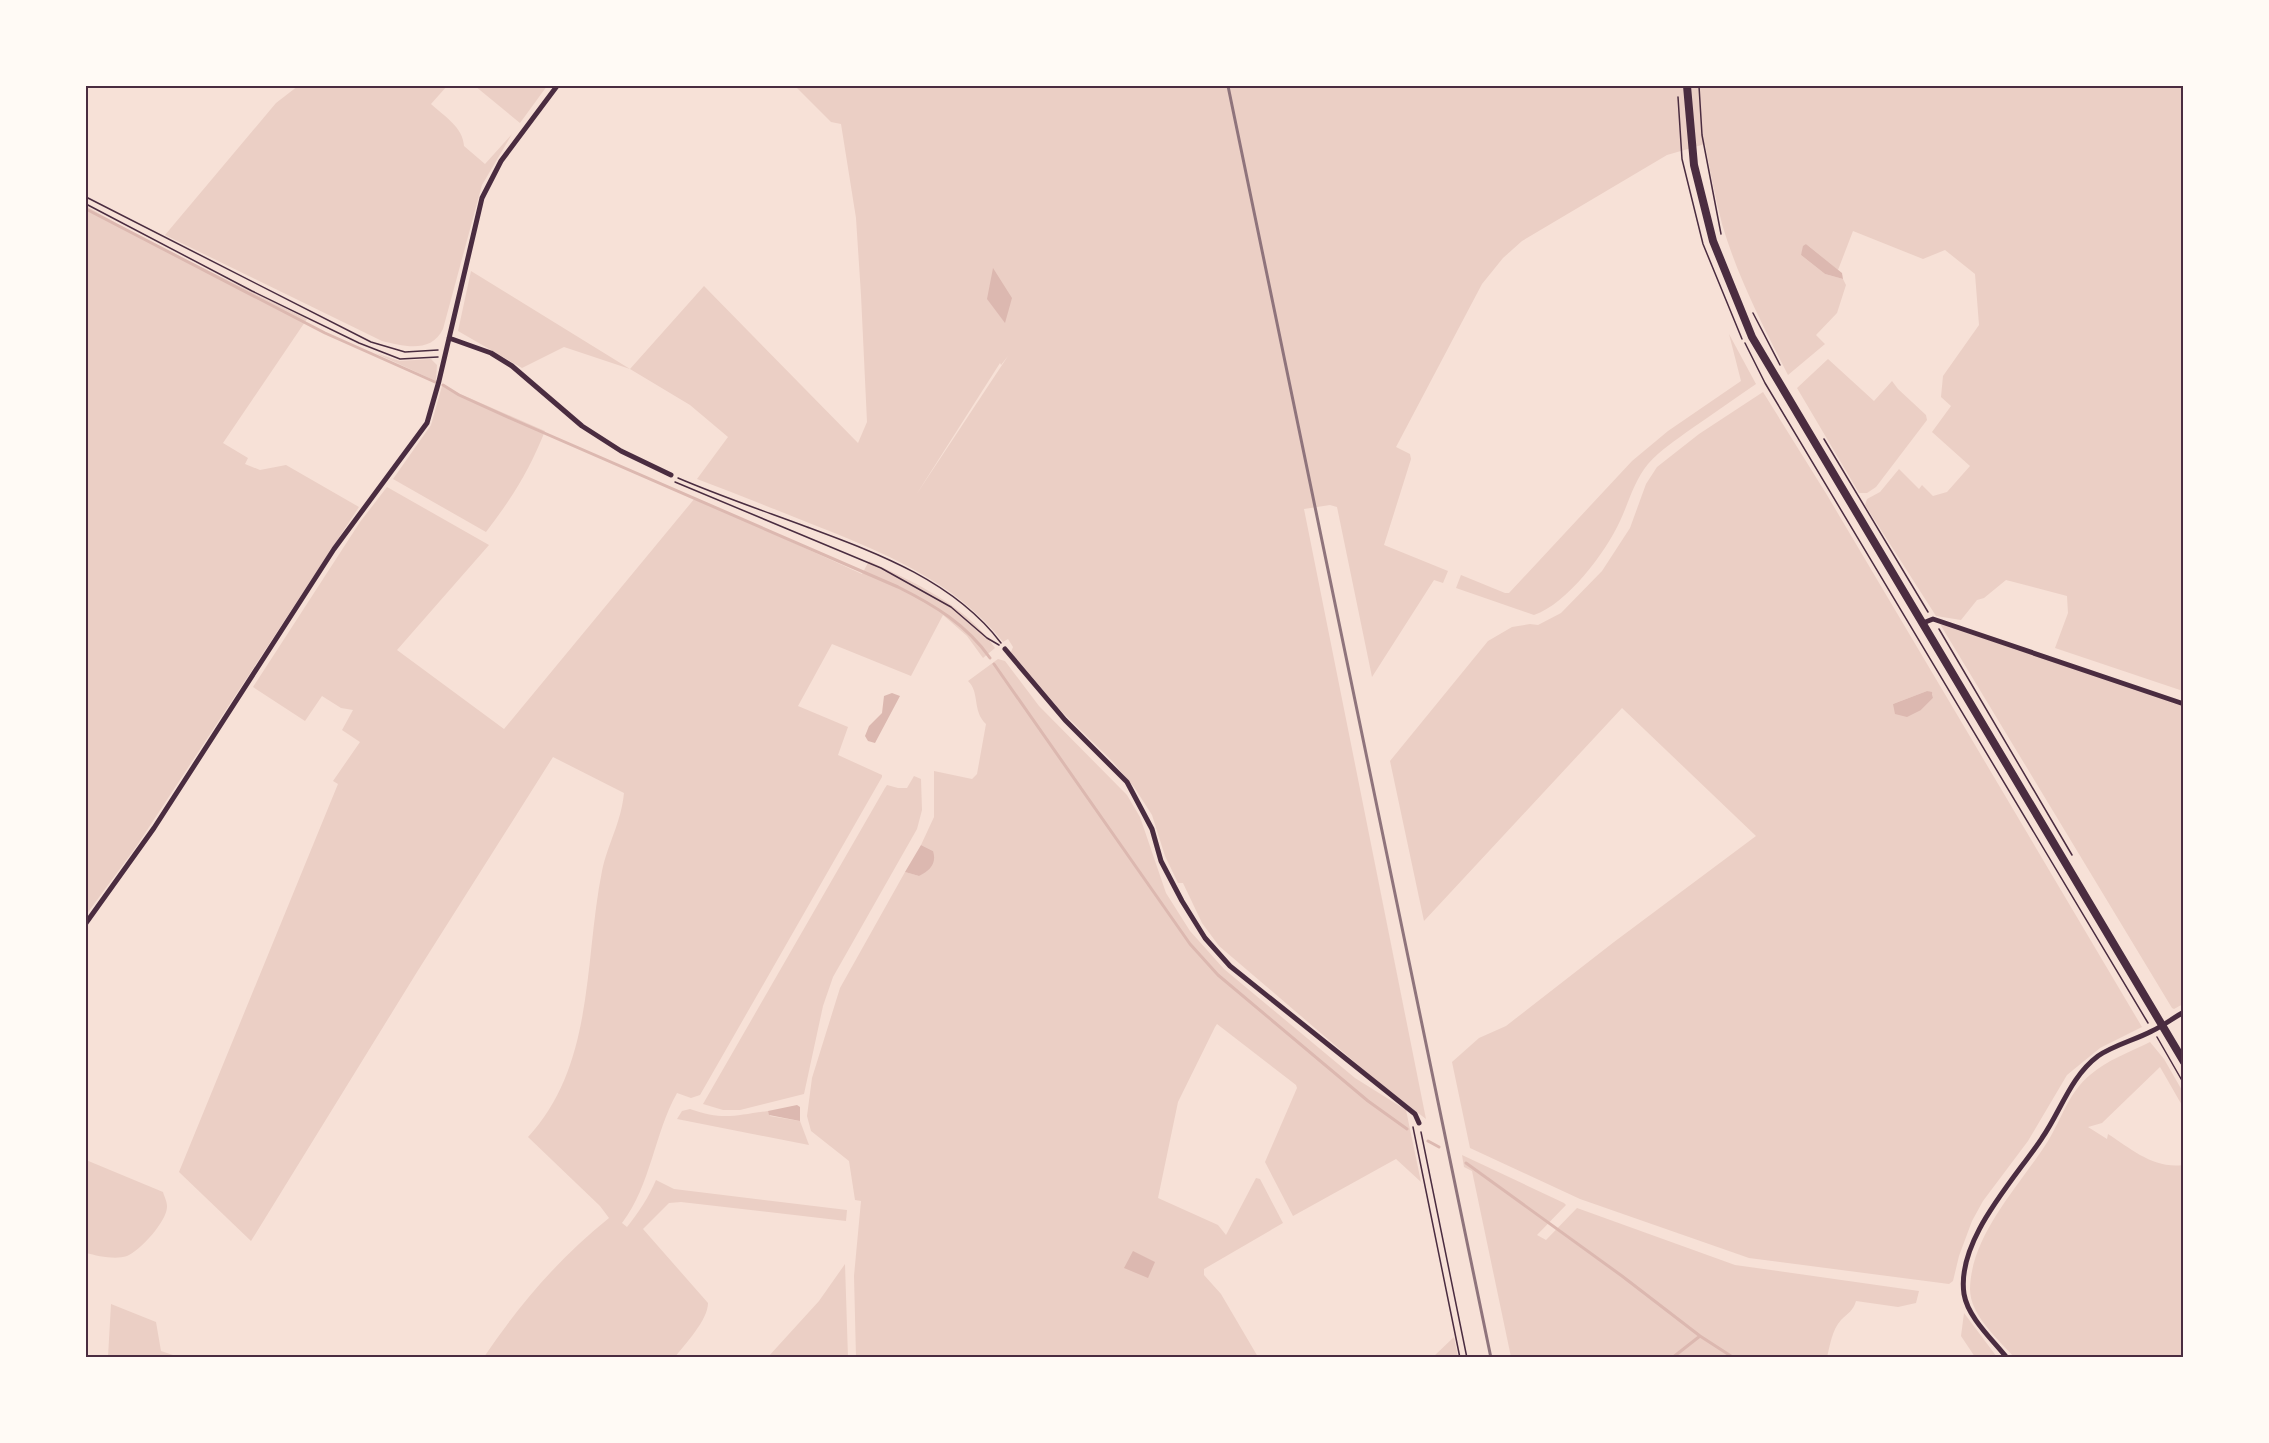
<svg xmlns="http://www.w3.org/2000/svg" width="2269" height="1443" font-family="'Varela Round',sans-serif">
  <style>
    .green { fill: #ebcfc5; fill-rule: evenodd }
    .water { fill: #dcb8b0 }
    .lines { fill: none; stroke-linecap: round; stroke-linejoin: round }
    .stream { stroke: #dcb8b0; stroke-width: 3 }
    .path { stroke: #4a2c40; stroke-width: 1.5 }
    .minor { stroke: #4a2c40; stroke-width: 5 }
    .primary { stroke: #4a2c40; stroke-width: 8 }
    .rail { stroke: #8f747c; stroke-width: 3 }
    .neatline { fill: none; stroke: #4a2c40; stroke-width: 2 }
  </style>
  <rect width="100%" height="100%" fill="#f7e1d7"/>
  <path class="green" d="M298,86H447L431,104C444,116 463,127 464,146L485,164L512,134L482,185L443,329C431,354 403,346 382,341L165,235L276,103Z
    M475,86H547L520,123Z
    M795,86H2183V691L2055,648L2068,613L2067,596L2006,580L1984,598L1977,600L1961,620L1936,616L1865,505L1867,499L1880,492L1899,469L1919,489L1922,485L1933,496L1947,492L1970,466L1932,432L1951,406L1941,397L1943,376L1979,325L1975,274L1945,250L1923,259L1853,231L1838,270L1806,244L1801,255L1825,274L1843,279L1846,285L1837,313L1816,335L1825,344L1788,375C1763,326 1738,278 1722,224C1715,197 1710,171 1705,144L1667,155L1522,241L1503,258L1482,284L1396,447L1410,454L1411,459L1384,545L1448,571L1443,583L1434,580L1372,677L1337,507L1330,505L1304,509L1426,1119L1378,1082L1219,946L1202,923L1183,883H1178L1165,856L1152,815L1134,787L1112,761L1061,711L1011,652L1013,647L1008,639L1003,642C954,580 880,551 809,523C772,508 734,493 697,479L728,437L690,405L630,369L564,347L522,368L458,331L471,271L630,369L704,286L858,443L867,422L861,295L856,218L841,124L831,122ZM1008,356L916,495L1000,363L1001,365Z
    M86,206L146,240L307,319L223,443L248,458L245,464L260,470L286,465L359,507L136,847L86,915Z
    M1729,334L1756,384C1734,399 1713,414 1691,429C1676,440 1660,450 1648,464C1634,481 1629,502 1620,521C1606,552 1567,604 1534,615L1456,588L1461,575L1505,593H1509L1632,461L1668,431L1741,381Z
    M375,353L400,361L431,359L437,365L436,381Z
    M1828,359L1874,401L1892,381L1898,389L1926,415L1927,420L1876,487L1867,493H1859L1797,388Z
    M442,386L545,431C529,471 512,498 486,532L393,479L431,425Z
    M1763,392L1827,495L2142,1027L2100,1048L2067,1075L2028,1141L1983,1201L1972,1221L1959,1256L1953,1281L1949,1284L1749,1258L1580,1199L1470,1148L1452,1062L1479,1038L1506,1026L1614,942L1756,836L1622,708L1424,921L1390,761L1488,641L1512,627L1530,624L1538,625L1561,613L1602,571L1630,528L1646,484L1657,467L1699,434ZM1927,691L1933,694V698L1921,710L1893,704Z
    M387,487L489,545L397,650L504,729L695,498L862,574L869,561C915,583 966,605 995,648L983,658L967,636L943,615L911,676L832,644L798,706L848,727L838,755L882,775V777L700,1095L691,1098L677,1093C654,1134 651,1185 622,1223L627,1227C638,1213 649,1197 656,1180L674,1189L847,1210L846,1221L681,1202L669,1203L643,1229L708,1303C708,1320 685,1344 675,1357H484C519,1305 560,1257 609,1218L600,1206L528,1137C595,1065 584,960 602,871C608,843 621,823 624,793L553,757L417,972L251,1241L179,1172L338,784L333,781L360,742L342,730L353,710L341,708L322,696L305,721L253,687L360,522Z
    M1940,624L2183,705V1004L2174,1009L2172,1008Z
    M998,659L1005,661L1039,706L1127,795L1140,817L1166,893L1190,931L1224,969L1355,1078L1406,1110L1421,1182L1396,1159L1293,1216L1265,1162L1297,1088L1296,1085L1217,1024L1215,1027L1178,1102L1158,1198L1218,1225L1226,1235L1256,1178L1260,1179L1283,1223L1204,1269V1275L1221,1294L1258,1357H856L854,1276L861,1201L855,1200L849,1161L811,1131L807,1116L812,1078L840,988L905,872L919,876L933,851L921,845L934,817V771L972,779L977,774L986,724C972,711 980,692 968,681Z
    M914,776L921,779L922,810L917,829L833,977L823,1006L804,1094L740,1110H723L703,1104L885,788L887,785L898,788H907Z
    M2150,1042L2164,1059L2183,1092V1107L2160,1067L2102,1123L2088,1127L2107,1139L2108,1134C2131,1149 2154,1169 2183,1165V1357H2014C1998,1339 1970,1315 1970,1289C1971,1234 2021,1184 2048,1141C2062,1118 2069,1092 2090,1075C2107,1060 2130,1052 2150,1042Z
    M690,1109C723,1121 736,1115 768,1111L770,1116L800,1121L809,1145L677,1119L682,1111Z
    M1462,1155L1564,1203L1566,1205L1537,1235L1546,1240L1577,1208L1735,1265L1919,1291L1916,1303L1898,1307L1856,1301C1853,1311 1848,1313 1841,1320C1832,1330 1830,1345 1827,1357H1511L1472,1171L1464,1167Z
    M86,1160L163,1192C164,1196 167,1201 167,1206C168,1220 140,1251 127,1256C115,1260 98,1256 86,1253Z
    M845,1264L848,1357H768L819,1301Z
    M111,1304L156,1322L161,1351L179,1357H108Z
    M1964,1313L1997,1357H1975L1961,1336Z
    M1454,1337L1458,1357H1433Z"/>
  <path class="water" d="M1806,244L1842,273L1843,279L1825,274L1801,255L1803,246Z
    M993,268L1012,298L1005,323L987,299Z
    M1927,691L1932,692L1933,698L1921,710L1907,717L1895,714L1893,704Z
    M892,693L900,696L875,743L868,741L865,736L869,726L882,713L884,696Z
    M921,845L933,851C937,863 930,871 919,876L905,872Z
    M797,1105L800,1107V1121L769,1115L768,1111Z
    M1133,1251L1155,1262L1148,1278L1124,1268Z"/>
  <g class="lines">
    <path class="stream" d="M86,209L325,333L435,382
      M443,385L459,395L512,419L898,587C934,605 966,624 990,658
      M994,664L1190,944L1218,975L1368,1101L1407,1129
      M1428,1141L1439,1147
      M1466,1163L1622,1276L1700,1336L1734,1358
      M1672,1358L1700,1336"/>
    <path class="path" d="M1699,86L1702,135L1721,234
      M1678,97L1682,159L1703,244L1742,339
      M86,197L371,342L405,352L438,350
      M86,204L252,291L359,343L400,359L438,357
      M1753,313L1780,365
      M1745,343L1765,383L2148,1023
      M1824,439L1928,612
      M678,478C720,496 764,511 807,527C877,553 954,581 1001,643
      M675,482L881,568L951,607L987,638L999,645
      M1939,629L2072,855
      M2157,1037L2184,1084
      M1413,1127L1460,1358
      M1421,1132L1467,1358"/>
    <path class="minor" d="M449,338L491,353L512,366L582,426L621,451L671,475
      M1923,623L1933,619L2184,704
      M1005,649L1065,720L1127,782L1152,829L1161,861L1182,901L1205,938L1230,966L1415,1114L1419,1123
      M86,923L154,828L334,549L427,423L439,381L482,198L501,161L557,86
      M2007,1358C1993,1340 1968,1318 1964,1294C1956,1240 2015,1179 2042,1138C2061,1111 2070,1077 2098,1056C2114,1045 2135,1040 2152,1031C2163,1026 2173,1018 2184,1012"/>
    <path class="primary" d="M1687,86L1694,165L1713,241L1752,337L2184,1062"/>
    <path class="rail" d="M1228,86L1491,1358"/>
  </g>
  <rect width="2269" height="1443" fill="none" stroke="#fffaf5" stroke-width="174"/>
  <rect x="87" y="87" width="2095" height="1269" class="neatline"/>
</svg>
